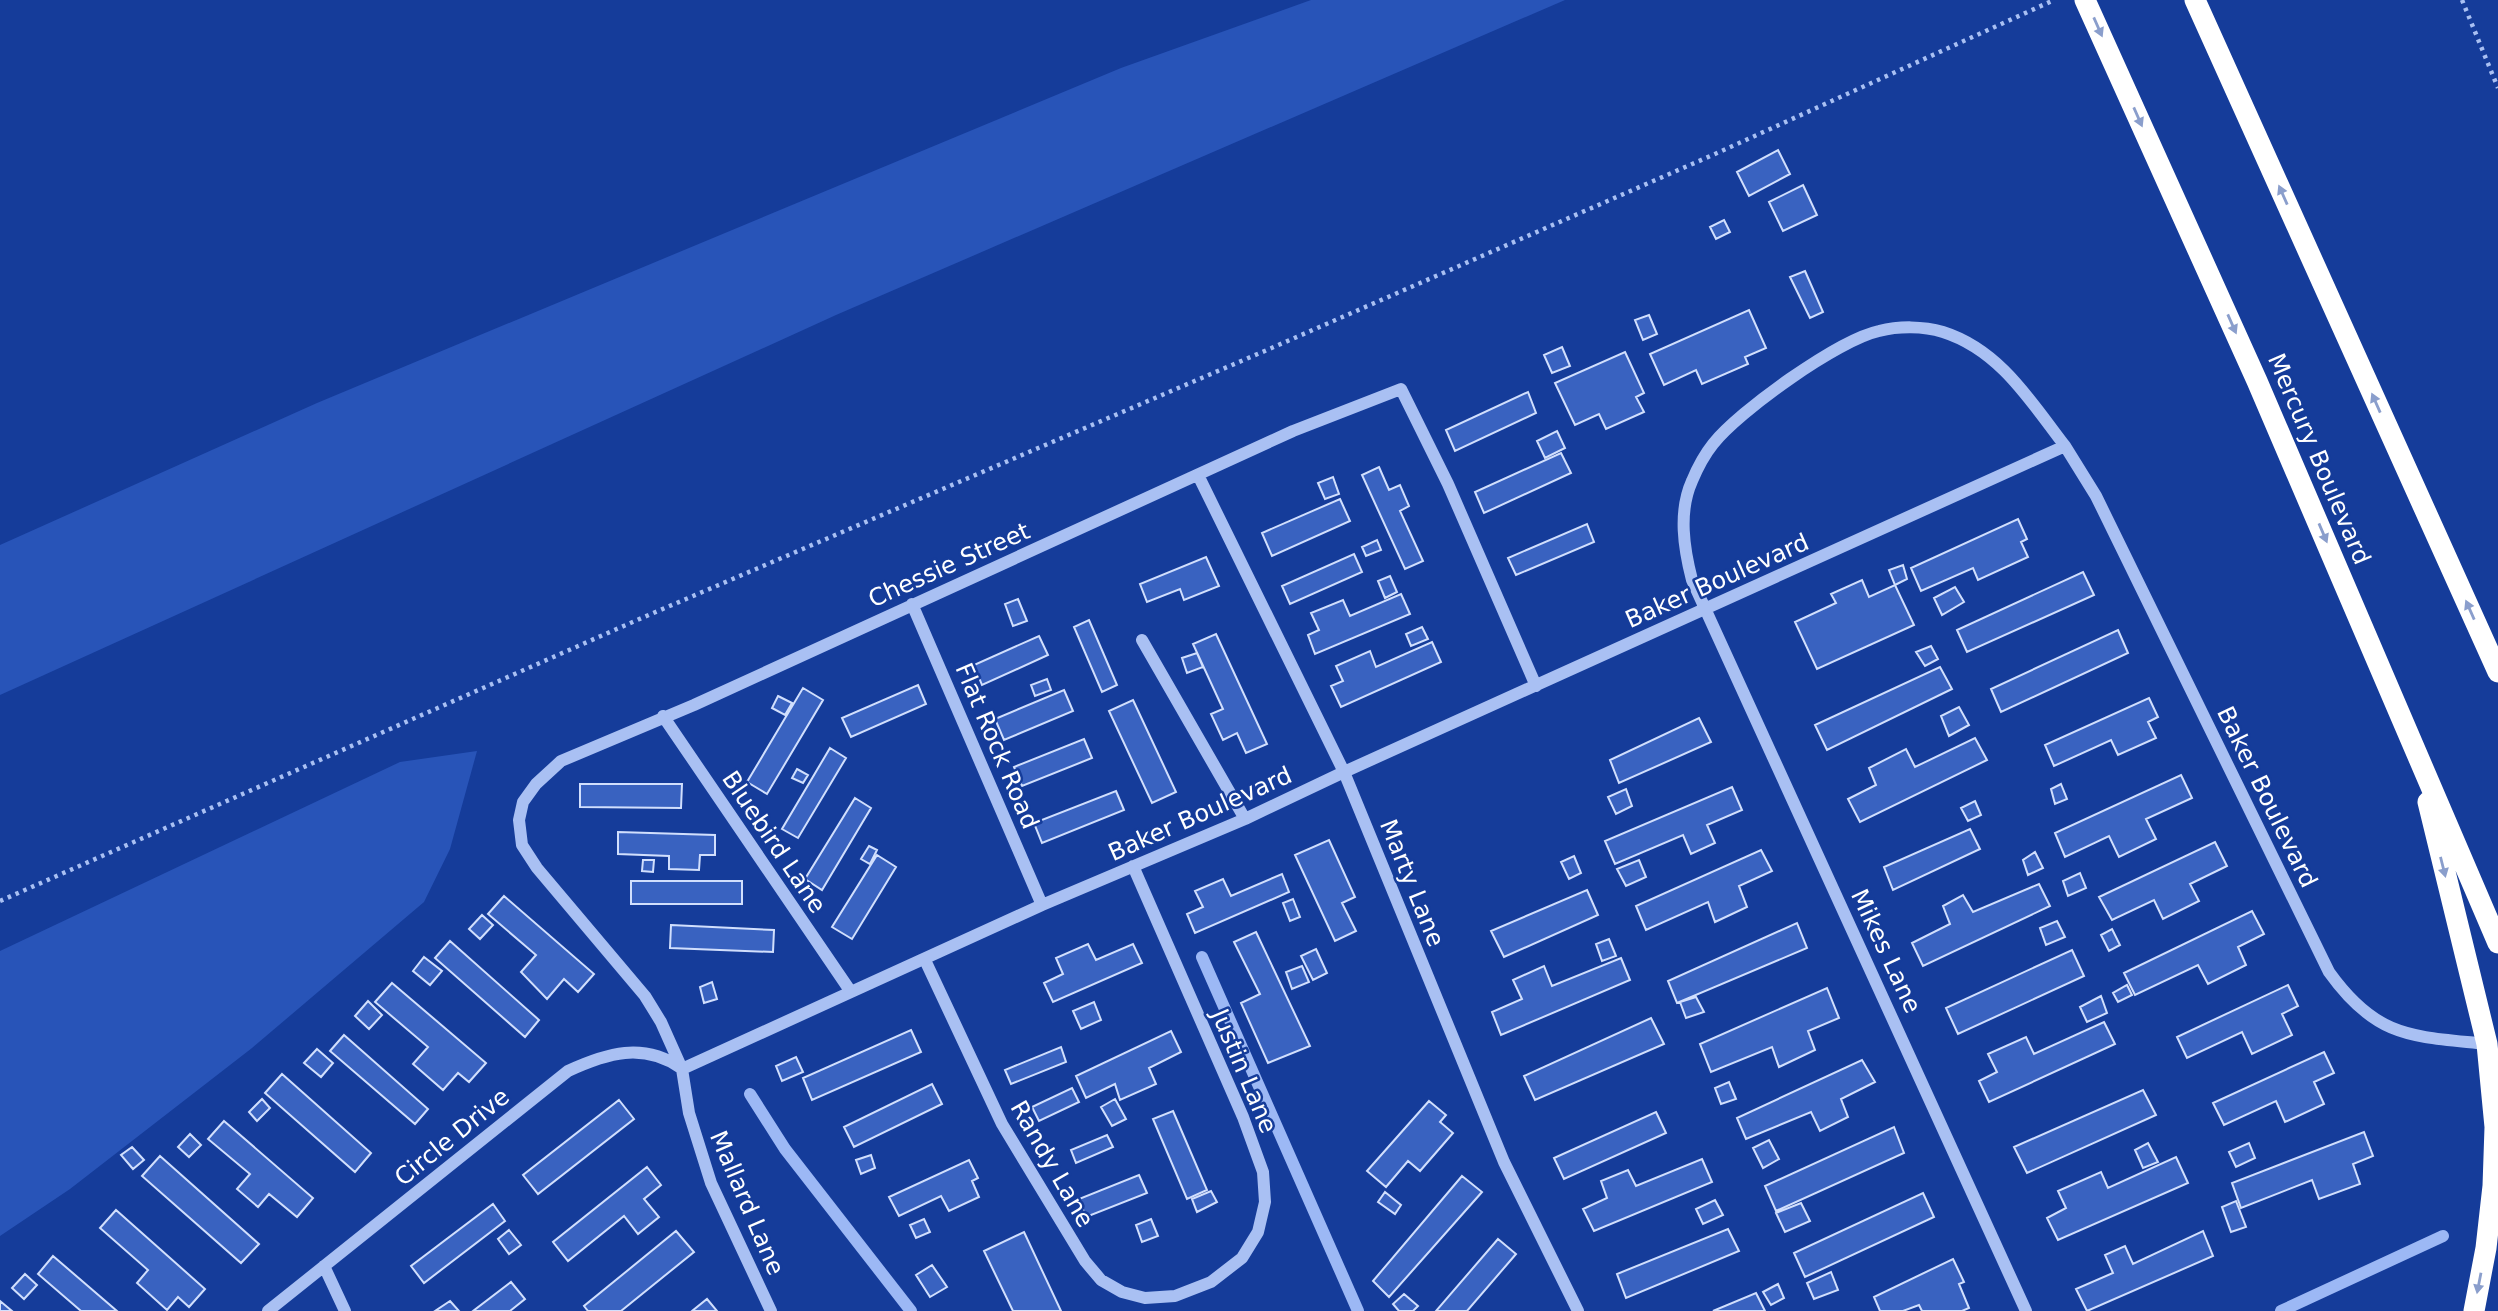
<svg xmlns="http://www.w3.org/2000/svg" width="2498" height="1311" font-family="'DejaVu Sans',sans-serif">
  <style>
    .green { fill: #2854b8 }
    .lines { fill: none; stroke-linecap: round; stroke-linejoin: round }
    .stream { stroke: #9cb8f5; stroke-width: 12 }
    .building { fill: #3962c0; stroke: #d1dffd; stroke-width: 2 }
    .path { stroke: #a9c0f3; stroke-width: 4.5; stroke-dasharray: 3.5 5; stroke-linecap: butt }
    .minor { stroke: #a9c0f3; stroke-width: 12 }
    .highway { stroke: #fff; stroke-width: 21 }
    .oneway { fill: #8a9ecc }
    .labels { text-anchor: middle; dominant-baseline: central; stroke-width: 5; stroke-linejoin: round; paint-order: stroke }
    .street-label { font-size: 24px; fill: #fff; stroke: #153c9a }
  </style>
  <rect width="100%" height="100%" fill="#153c9a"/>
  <path class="green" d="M1311,0H1565L836,315L0,695V545L317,403L1121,68Z
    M477,751L450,849L424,902L252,1048L70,1189L0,1236V951L400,762Z"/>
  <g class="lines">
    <path class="stream" d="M1202,957L1358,1311
      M750,1094L785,1149L911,1311
      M2281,1311L2443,1236"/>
  </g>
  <path class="building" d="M1778,150L1790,174L1749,196L1737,172Z
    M1803,185L1817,215L1783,231L1769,202Z
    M1724,220L1730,232L1716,239L1710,227Z
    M1805,271L1823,312L1810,318L1790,277Z
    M1749,310L1766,348L1745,357L1748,364L1702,384L1696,370L1664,385L1650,354Z
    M1649,315L1657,334L1643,340L1635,320Z
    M1562,347L1570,366L1552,373L1544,355Z
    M1625,352L1644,393L1636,397L1644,412L1606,429L1599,414L1575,425L1555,383Z
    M1528,392L1536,413L1455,451L1446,430Z
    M1557,431L1565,448L1545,458L1537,441Z
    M1561,453L1571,473L1484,513L1475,492Z
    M1379,467L1389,490L1400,485L1409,506L1400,511L1423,561L1405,569L1362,475Z
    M1333,477L1339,494L1325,499L1318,483Z
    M1340,499L1350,521L1272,556L1262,533Z
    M2018,519L2027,539L2021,542L2028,557L1978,580L1973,568L1921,591L1911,568Z
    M1587,524L1594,542L1516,575L1508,558Z
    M1377,540L1381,550L1366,556L1362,547Z
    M1354,554L1362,572L1290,604L1282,586Z
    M1206,557L1219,586L1184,600L1180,589L1147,602L1140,584Z
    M1903,565L1907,579L1895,585L1889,570Z
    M2083,572L2094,595L1967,652L1957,630Z
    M1390,576L1397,592L1385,598L1378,581Z
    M1862,580L1869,597L1895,585L1914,625L1817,669L1795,622L1836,603L1831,594Z
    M1955,587L1964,602L1942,615L1934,598Z
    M1401,594L1410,614L1315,654L1308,635L1319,630L1311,613L1343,600L1350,616Z
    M1018,599L1027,621L1013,626L1005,604Z
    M1089,620L1117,685L1102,692L1074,627Z
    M1422,627L1428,639L1411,646L1406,634Z
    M2118,630L2128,653L2001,712L1991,689Z
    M1216,634L1267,744L1246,753L1237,733L1223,740L1211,714L1223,709L1193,644Z
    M1039,636L1048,655L982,685L974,665Z
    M1432,642L1441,662L1341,707L1331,686L1343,681L1336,666L1370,651L1376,667Z
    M1931,646L1938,659L1925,666L1916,652Z
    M1197,653L1203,667L1187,673L1182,658Z
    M1940,667L1952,689L1827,750L1815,725Z
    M1047,679L1051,690L1035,696L1031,685Z
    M918,685L926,704L851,737L842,718Z
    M803,688L823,700L767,794L747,782Z
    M1064,690L1073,711L1004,740L995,719Z
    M778,696L792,703L785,715L772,708Z
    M2149,698L2158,717L2148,722L2156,738L2118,755L2111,740L2054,766L2045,745Z
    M1133,700L1176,792L1152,803L1109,711Z
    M1959,707L1969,725L1949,736L1941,716Z
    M1699,718L1711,742L1619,783L1610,760Z
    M1975,738L1987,760L1860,822L1848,799L1876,785L1869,768L1906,749L1915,767Z
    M1084,739L1092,758L1022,786L1014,767Z
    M830,748L846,758L798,838L782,829Z
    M797,769L808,775L803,783L792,778Z
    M2181,775L2192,798L2146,819L2156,839L2119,857L2109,836L2065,857L2055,833Z
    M580,784H682L681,808L580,807Z
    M2061,784L2067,799L2055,804L2051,789Z
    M1732,787L1742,810L1707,825L1715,843L1691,854L1683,835L1615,864L1605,841Z
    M1626,789L1632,806L1616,814L1608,797Z
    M1116,791L1124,810L1042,843L1034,823Z
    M855,798L871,808L822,890L805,879Z
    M1975,801L1981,815L1968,821L1961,808Z
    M1970,829L1980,849L1893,890L1884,867Z
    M618,832L715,835V855H700L699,870L669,869V856L618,854Z
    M1329,840L1355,897L1342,903L1356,931L1335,941L1295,855Z
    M2215,842L2227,866L2190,884L2199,901L2163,919L2154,900L2112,920L2099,897Z
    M869,846L877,850L870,864L861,859Z
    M1761,850L1772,871L1739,886L1747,907L1715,922L1708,902L1646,930L1636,906Z
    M2035,852L2043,868L2028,875L2023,860Z
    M877,855L896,867L852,939L832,927Z
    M1574,856L1581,873L1569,879L1561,862Z
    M643,860H654L653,872L642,871Z
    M1639,860L1646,877L1626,886L1617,869Z
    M2080,873L2086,888L2068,896L2063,881Z
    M1282,874L1289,892L1195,933L1187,914L1203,907L1195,891L1223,879L1231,896Z
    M631,881H742V904H631Z
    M2039,884L2050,906L1923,966L1912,943L1950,924L1943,906L1963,895L1973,912Z
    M1587,890L1598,915L1504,957L1491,931Z
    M504,896L594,974L578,992L564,979L547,999L521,972L536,955L488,914Z
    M1293,899L1300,917L1290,921L1283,903Z
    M2252,911L2264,934L2238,947L2246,965L2208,984L2198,965L2135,995L2124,973Z
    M482,915L493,925L480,939L469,929Z
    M2057,921L2065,937L2046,945L2040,928Z
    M1797,923L1807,948L1677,1003L1668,981Z
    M671,925L774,930L773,952L670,948Z
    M2112,929L2120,945L2109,951L2101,935Z
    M1256,932L1310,1046L1268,1063L1241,1003L1260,994L1234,942Z
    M1609,939L1616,956L1602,961L1596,944Z
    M450,941L539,1020L525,1037L435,958Z
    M1088,944L1096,960L1133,944L1142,963L1053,1002L1044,983L1063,974L1056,958Z
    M1316,949L1327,973L1313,980L1301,956Z
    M2072,950L2084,976L1958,1034L1946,1008Z
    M424,957L442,971L430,985L413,971Z
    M1621,958L1630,980L1501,1035L1492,1012L1522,999L1513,980L1544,966L1552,986Z
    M1302,966L1309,982L1292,989L1286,972Z
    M712,982L717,999L704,1003L700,987Z
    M392,983L486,1063L469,1082L458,1073L443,1090L413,1064L428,1047L375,1002Z
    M2127,985L2132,995L2118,1002L2113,993Z
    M2288,985L2298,1006L2282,1014L2292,1035L2252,1054L2242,1032L2187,1058L2177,1037Z
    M1827,988L1839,1018L1808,1031L1815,1050L1779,1067L1772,1047L1711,1072L1700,1044Z
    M2101,996L2107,1013L2087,1022L2080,1007Z
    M1696,997L1704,1012L1686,1018L1680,1002Z
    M368,1001L382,1015L369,1029L355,1016Z
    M1094,1002L1101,1020L1081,1029L1073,1011Z
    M1651,1018L1664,1044L1535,1100L1524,1076Z
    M2104,1022L2115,1044L1989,1102L1979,1081L1997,1072L1988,1054L2026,1037L2034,1054Z
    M911,1030L921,1052L812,1100L803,1078Z
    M1171,1031L1181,1052L1149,1068L1156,1084L1120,1100L1115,1084L1086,1098L1076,1076Z
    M344,1035L428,1109L415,1124L330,1051Z
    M1061,1047L1066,1062L1011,1084L1005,1070Z
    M317,1049L333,1063L321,1077L304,1063Z
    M2324,1052L2334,1073L2314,1082L2324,1104L2285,1122L2276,1101L2224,1125L2213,1103Z
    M796,1057L803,1072L782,1081L776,1066Z
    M1862,1060L1875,1082L1841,1099L1848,1117L1820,1131L1811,1112L1746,1139L1737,1118Z
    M282,1074L371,1153L355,1172L265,1093Z
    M1729,1082L1736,1099L1721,1104L1715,1088Z
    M932,1084L942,1104L854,1147L844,1127Z
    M1072,1088L1079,1102L1039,1121L1032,1107Z
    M2143,1090L2156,1115L2027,1173L2014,1147Z
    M262,1099L270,1108L257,1121L249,1112Z
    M1115,1099L1126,1119L1112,1126L1101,1107Z
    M619,1100L634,1119L538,1194L523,1175Z
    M1429,1101L1446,1115L1440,1122L1453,1133L1420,1171L1408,1161L1386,1187L1367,1171Z
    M1173,1111L1207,1190L1187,1199L1153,1119Z
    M1656,1112L1666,1133L1564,1179L1554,1158Z
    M224,1121L313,1198L297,1217L269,1194L258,1207L237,1189L250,1174L208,1139Z
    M1894,1127L1904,1153L1776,1211L1765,1186Z
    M2364,1132L2373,1156L2353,1164L2360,1184L2319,1199L2312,1180L2241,1208L2232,1183Z
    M190,1134L201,1145L189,1157L178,1147Z
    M1107,1135L1113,1147L1076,1163L1071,1150Z
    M1769,1140L1779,1159L1763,1168L1753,1148Z
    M2148,1143L2158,1162L2143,1168L2135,1150Z
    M2249,1143L2255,1158L2236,1167L2229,1152Z
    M132,1147L144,1160L133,1169L121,1155Z
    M871,1155L875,1168L861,1174L856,1160Z
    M160,1156L259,1244L241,1263L142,1176Z
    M2176,1157L2188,1183L2058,1240L2047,1218L2066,1208L2058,1191L2101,1172L2108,1188Z
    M1702,1159L1712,1182L1594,1231L1583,1209L1607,1198L1601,1181L1628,1170L1636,1186Z
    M969,1160L978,1178L972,1181L979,1197L949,1211L941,1196L899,1216L889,1197Z
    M647,1167L661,1185L644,1199L659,1217L638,1234L624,1216L568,1261L553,1242Z
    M1139,1175L1147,1193L1086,1217L1079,1199Z
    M1462,1176L1482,1192L1389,1297L1373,1281Z
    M1211,1191L1217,1202L1197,1212L1192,1199Z
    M1385,1192L1401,1205L1395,1214L1378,1202Z
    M1923,1193L1934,1217L1805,1277L1794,1253Z
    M1715,1200L1723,1215L1703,1224L1696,1209Z
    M2236,1201L2246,1227L2231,1232L2222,1207Z
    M1801,1203L1810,1221L1785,1232L1776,1213Z
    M493,1204L505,1221L424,1283L411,1266Z
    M116,1210L205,1289L189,1307L178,1297L167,1310L137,1283L148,1270L100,1228Z
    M924,1219L930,1232L916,1238L910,1225Z
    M1151,1219L1158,1236L1142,1242L1136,1225Z
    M1728,1229L1739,1251L1626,1298L1617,1274Z
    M509,1230L521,1245L509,1254L498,1239Z
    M676,1231L694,1252L621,1311H588L584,1306Z
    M2203,1231L2213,1256L2087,1311L2076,1289L2113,1273L2105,1255L2125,1246L2133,1264Z
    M1024,1232L1061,1311H1013L984,1251Z
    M1498,1239L1516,1254L1467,1311H1436Z
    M53,1256L117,1311H81L38,1274Z
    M1953,1259L1964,1282L1959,1284L1969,1308L1962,1311H1922L1919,1305L1903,1311H1880L1874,1297Z
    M932,1265L947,1287L930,1297L916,1275Z
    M1831,1272L1838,1290L1814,1299L1807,1283Z
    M25,1274L37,1285L24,1299L12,1288Z
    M511,1282L525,1299L510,1311H473Z
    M1778,1284L1784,1298L1771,1305L1763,1292Z
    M1756,1293L1765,1311H1713Z
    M1404,1294L1418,1306L1413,1311H1399L1393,1304Z
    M707,1299L717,1311H692Z
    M0,1301L12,1311H0Z
    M450,1301L459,1311H435Z"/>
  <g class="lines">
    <path class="path" d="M2462,0L2498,88
      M0,901L644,617L1267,350L1715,154L2054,0"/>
    <path class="minor" d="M1198,475L1344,772L1504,1162L1578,1311
      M912,604L1042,905
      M1142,640L1245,819
      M663,716L851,992
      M925,960L1002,1124L1085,1261L1101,1280L1122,1292L1145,1298L1175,1296L1211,1282L1242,1258L1258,1232L1265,1202L1263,1172L1243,1117L1133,866
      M682,1069L1042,905L1245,819L1344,772L2065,446L2096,496L2329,972C2377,1039 2412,1036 2487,1044
      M324,1266L345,1311
      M268,1311L568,1071C607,1053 643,1042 681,1068
      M771,1311L711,1183L689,1113L682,1069L661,1022L645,996L537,868L522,845L519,820L523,802L536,784L561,761L694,705L1293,431L1401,389L1448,484L1536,686
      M2026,1311L1692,580C1684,549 1678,512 1692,481C1697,469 1705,454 1713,444C1739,411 1838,340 1879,331C1899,326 1923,326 1943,332C2000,350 2031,402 2065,446"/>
    <path class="highway" d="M2085,0L2257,381L2498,943
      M2195,0L2498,672
      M2428,802L2487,1044L2495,1127L2493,1186L2486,1248L2474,1311"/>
  </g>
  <defs><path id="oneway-solid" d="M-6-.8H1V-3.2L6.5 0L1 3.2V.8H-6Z" transform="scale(1.75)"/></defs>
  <g class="oneway">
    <use href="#oneway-solid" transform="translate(2098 27) rotate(66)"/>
    <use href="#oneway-solid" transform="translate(2138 117) rotate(66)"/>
    <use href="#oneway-solid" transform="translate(2283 195) rotate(-114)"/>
    <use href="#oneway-solid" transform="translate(2232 324) rotate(66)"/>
    <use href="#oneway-solid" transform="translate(2376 403) rotate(-114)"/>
    <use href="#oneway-solid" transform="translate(2323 533) rotate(67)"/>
    <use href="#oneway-solid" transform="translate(2470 610) rotate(-114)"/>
    <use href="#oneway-solid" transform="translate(2443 867) rotate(76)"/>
    <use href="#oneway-solid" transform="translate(2479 1283) rotate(101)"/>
  </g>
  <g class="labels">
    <g class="street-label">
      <text transform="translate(2319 459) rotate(67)">Mercury Boulevard</text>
      <text transform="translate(949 565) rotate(-24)">Chessie Street</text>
      <text transform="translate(1717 581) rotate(-24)">Baker Boulevard</text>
      <text transform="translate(997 746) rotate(67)">Flat Rock Road</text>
      <text transform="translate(2267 797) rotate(64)">Baker Boulevard</text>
      <text transform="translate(1200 814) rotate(-24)">Baker Boulevard</text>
      <text transform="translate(774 842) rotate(56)">Bluebird Lane</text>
      <text transform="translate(1412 883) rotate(68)">Marty Lane</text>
      <text transform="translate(1886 951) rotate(65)">Mikes Lane</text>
      <text transform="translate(1244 1071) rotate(67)">Justin Lane</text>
      <text transform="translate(452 1137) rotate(-39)">Circle Drive</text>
      <text transform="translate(1052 1164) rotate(60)">Randy Lane</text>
      <text transform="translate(747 1203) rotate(67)">Mallard Lane</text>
    </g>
  </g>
</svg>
